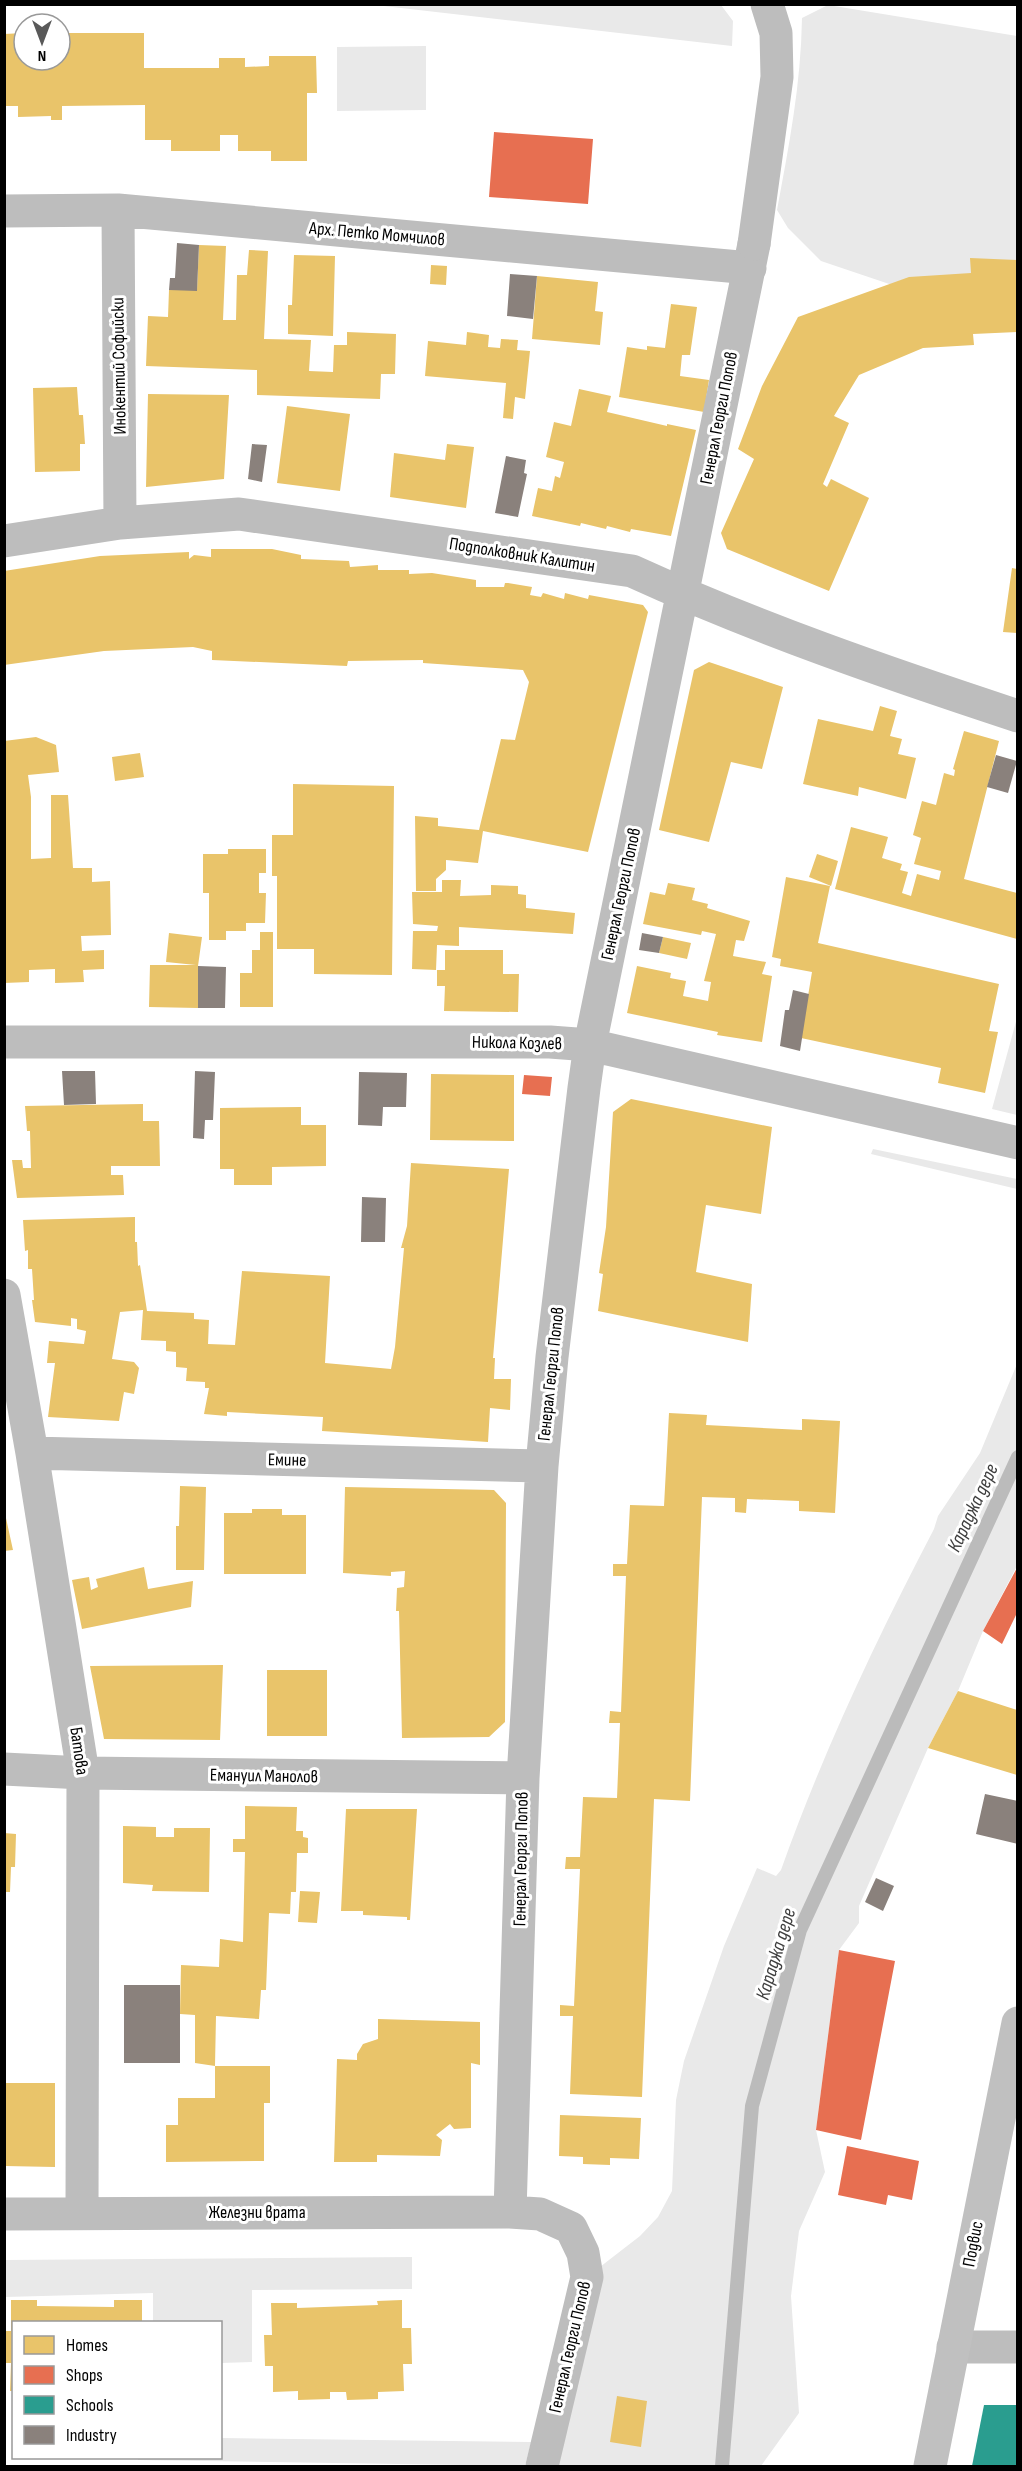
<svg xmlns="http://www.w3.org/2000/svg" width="1022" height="2471" font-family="'Sofia Sans Condensed',sans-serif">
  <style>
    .green { fill: #e9e9e9 }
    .homes { fill: #e9c46a }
    .shops { fill: #e76f51 }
    .schools { fill: #2a9d8f }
    .industry { fill: #8a817c }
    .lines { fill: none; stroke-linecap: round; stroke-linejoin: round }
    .stream { stroke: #bbb; stroke-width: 14 }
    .street { stroke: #bdbdbd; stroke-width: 33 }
    .secondary { stroke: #c0c0c0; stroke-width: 33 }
    .highway { stroke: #bdbdbd; stroke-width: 33 }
    .labels { text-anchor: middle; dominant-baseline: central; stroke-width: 6; stroke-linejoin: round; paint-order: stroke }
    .street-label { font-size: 18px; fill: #000; stroke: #fff }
    .water-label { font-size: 20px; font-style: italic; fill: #3f3f3f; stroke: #fff }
  </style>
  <rect width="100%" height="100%" fill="#fff"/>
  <path class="green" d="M375,5H721L733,21L732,46Z
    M828,5L1017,36V294L907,290L821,261L788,228L777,210C789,146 801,84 802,18Z
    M426,46V110L337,111V47Z
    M1017,1018V1115L992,1109Z
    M873,1149L1017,1179V1189L871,1154Z
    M1017,1364V1566L983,1631L958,1691L928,1748L859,1906V1923L839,1950L816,2130L825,2172L799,2231L791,2296L799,2413L761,2466H542L587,2277L640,2236L658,2217L672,2191L676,2100L684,2061L724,1946L757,1868L776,1876L781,1870C823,1752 876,1640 934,1529L938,1516L980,1453Z
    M412,2257V2289L252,2290V2362L221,2363L220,2322H153V2293L5,2297V2260Z
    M221,2438L531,2442L525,2466L138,2460V2458H220Z"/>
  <path class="homes" d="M24,33V60H60V33H144V68H219V58H245V67L269,66V56H316L317,93H307V161H271V151H238V135H220V151H171V140H145V105L62,106V120H51V116L18,117V106H4V34Z
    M199,245L226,246L223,320H236L237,275H247L249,250L268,251L264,339L311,340L309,371L333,372L334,345H347V332L396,334L395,374H381L380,399L257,395V370L146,366L148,316L168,317L169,290H197Z
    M294,255L335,256L333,336L288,334V305H292Z
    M970,258L1017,260V332L973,334L974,345L923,348L859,375L834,416L849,423L823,484L827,487L831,479L869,498L829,591L727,549L721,533L754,459L738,449L762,386L798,317L909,277L971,273Z
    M431,265L447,266L446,285L430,284Z
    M537,276L598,282L595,311L603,312L600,345L532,339Z
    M671,304L697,307L690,355H682L680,376L709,380L704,412L619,397L627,347L647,350V346L665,348Z
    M467,332L489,335L488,347L500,348L501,339L518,340L517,350L530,351L525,399L515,397L513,419L503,418L506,383L425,376L428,341L466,345Z
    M77,387L79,415H83L85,444H80V471L35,472L33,388Z
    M579,389L611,396L607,412L667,426V424L696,430L671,536L631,529L630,532L607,526L606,529L581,523L580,526L532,516L538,488L552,491L555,476L560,478L564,462L546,457L554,422L571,426Z
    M148,394L229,395L224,479L146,487Z
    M287,406L350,414L340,491L277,483Z
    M447,444L474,447L466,508L390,497L394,453L445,460Z
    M211,549H272L301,555V559L349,561L350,567L378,565V570H409V574L432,573L476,580V587H504L505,583H508L532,587L530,595L541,597L543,593L564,599L565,593L588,599L589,595L643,605L648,612L588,852L483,831L478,863L446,860V870L436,879V891H416L415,816L438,818V826L479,830L501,739L515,740L529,682L523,670L423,663V660L348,661L347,666L212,660V651L193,647L104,651L4,665V571L100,556L189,552V559L194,555L211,557Z
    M1012,568L1017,569V633L1003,632Z
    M709,662L783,687L762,769L731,762L709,842L659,830L694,670Z
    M880,706L897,711L890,736L902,739L898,754L916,758L906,799L859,787L858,796L803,784L818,719L873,731Z
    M964,731L999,741L964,879L1017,893V939L835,889L851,827L888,837L882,858L902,864L900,870L908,872L902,893L911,896L917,874L939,880L941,871L914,864L921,838L913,835L922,801L936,805L944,773L954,776L955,770L953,769Z
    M36,737L56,745L59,772L28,775L31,797V859L51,858V795H68L73,868H92V882L110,881L111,935L81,936L82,951L104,950V969L83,970L84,982L55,983V969L29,970V982L4,983V741Z
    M140,753L144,777L115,781L112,757Z
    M293,784L394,786L392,975L314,974V949H277V876H272V835H293Z
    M228,849H266V873H259V893H266L265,923H246V931H226V940H209V893H203V854H228Z
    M817,854L838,861L831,886L809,877Z
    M786,877L830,886L818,943L999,984L989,1031L998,1032L985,1093L938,1083L941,1068L801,1038L812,972L780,966L781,959L772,957Z
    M442,880H461L460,896L491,895V885L518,886V894L526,895V908L575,913L573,934L459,927V946L437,945L436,970L412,969L413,931H437L438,926L413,924L412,892H442Z
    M668,883L695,888L692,900L708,904L707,908L750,921L744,941L736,940L733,956L766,962L762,974L772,976L762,1042L717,1035L718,1032L627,1013L637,966L671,973L670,978L686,981L683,996L708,1001L711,982L704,981L716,934L702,931L701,935L643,924L650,892L665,895Z
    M260,932H273V1007H240V973H252V950H260Z
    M169,933L202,937L198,966V1008L149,1007L150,965H196L166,962Z
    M663,937L691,943L687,959L659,953Z
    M445,950H503V974H519L518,1012L444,1011L445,986H437V970H445Z
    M431,1074L514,1075V1141L430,1140Z
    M631,1099L772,1127L761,1214L706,1205L696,1272L752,1284L748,1342L598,1311L603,1274L599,1273L606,1227L613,1112Z
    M143,1104V1121H159L160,1166H111V1175H123L124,1195L17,1198L12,1160H22L23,1168H31L30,1131H27L25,1106Z
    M301,1107V1125H326V1166L272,1167V1185H234V1169H220V1108Z
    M411,1163L509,1169L493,1358H495L494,1379H511L510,1410L490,1408L488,1442L322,1431L323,1417L227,1412V1416L204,1414L209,1388H205V1382L186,1381L187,1368L176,1367V1352L166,1351V1341L141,1340L143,1310L120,1312L112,1359L134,1362L139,1368L134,1394L124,1392L119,1421L48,1417L55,1363H47L49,1341L84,1344L86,1331L77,1329V1319L71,1318V1326L35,1322L32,1300H34L32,1269H28V1250L25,1251L23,1220L135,1217V1242H137L138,1266L140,1265L147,1311L194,1313V1319L209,1320L208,1344L235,1345L242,1271L330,1276L325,1363L391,1369L395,1347L404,1248H401L407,1226Z
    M669,1413L707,1415L706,1425L802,1430V1419L840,1421L835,1513L799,1511V1501L747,1499L746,1513L735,1512V1498L702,1497L690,1801L654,1799L642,2097L570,2094L573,2016H560V2005L574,2006L580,1869H565L566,1857H580L583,1797L617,1798L620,1723H609L610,1711L621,1712L626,1576H613V1564H627L630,1505L664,1506Z
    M180,1486L206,1487L204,1570H176V1526H179Z
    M345,1487L494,1490L506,1503L505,1722L489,1737L402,1738L399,1611H396L397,1588L404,1587L405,1571L391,1572V1576L343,1573Z
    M4,1509L13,1550L4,1551Z
    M252,1509H282V1515H306V1574H224V1513H252Z
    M144,1567L148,1589L193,1581L191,1607L82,1629L72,1580L89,1577L91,1590L98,1587L96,1579Z
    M223,1665L220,1740L104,1739L90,1666Z
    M267,1670H327V1736H267Z
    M958,1691L1017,1710V1775L928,1748Z
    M245,1806L297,1807L296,1831H303V1837L308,1838V1853H297L296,1892H291L290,1914L269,1913L266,1990H261L259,2019L216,2016L215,2066L195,2063V2015L180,2014L181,1965L219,1967L220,1939L243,1942L245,1852H233V1839H245Z
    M346,1809H417L410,1920H407V1917L363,1915V1911H341Z
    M123,1826L156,1827V1837H174V1828H210L209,1892L152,1891L153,1885L123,1883Z
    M4,1833L16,1834L15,1867H11L10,1892H4Z
    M300,1891L320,1892L317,1923L298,1922Z
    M378,2019L480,2022V2065L471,2063V2128L454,2129L450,2124L436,2135L442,2140L440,2156L377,2155V2162H334L337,2059L357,2060V2054L363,2044L378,2039Z
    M215,2066H270V2103H264V2161L166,2162V2125H178V2098H215Z
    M5,2083H55V2167L5,2166Z
    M560,2115L641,2118L639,2159L610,2158V2165L583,2164V2157L559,2156Z
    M11,2300H37V2306L114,2307V2300H142V2322H14V2391H10L11,2363H4V2331H11Z
    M402,2300V2328H411L412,2364H403L404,2391L378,2392V2399L347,2400L346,2392H330V2399L298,2400V2391L273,2392V2366H265L264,2335H272L271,2303H297V2308L378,2305L377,2301Z
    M617,2396L647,2401L641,2447L610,2442Z"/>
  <path class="shops" d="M494,132L593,139L588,204L489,197Z
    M524,1075L552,1077L550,1096L522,1094Z
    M1018,1566V1617L1016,1615L1002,1644L983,1631Z
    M839,1950L895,1961L861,2140L816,2130Z
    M847,2146L919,2161L912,2200L888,2195L886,2205L838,2195Z"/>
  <path class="schools" d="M984,2405H1018V2466H972Z"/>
  <path class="industry" d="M177,243L199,245L197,291L169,290L170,278H175Z
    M510,274L537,276L533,319L507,316Z
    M252,444L267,445L262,482L248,479Z
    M506,456L526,460L524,473L527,474L518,517L495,513Z
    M996,755L1017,761L1008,793L987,787Z
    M642,933L663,937L659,953L639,950Z
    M198,966L226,967L225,1008H198Z
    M793,990L809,994L800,1051L780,1046L785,1010H789Z
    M62,1071H95L96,1104L64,1105Z
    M195,1071L215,1072L213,1120H205L204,1139L193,1138Z
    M359,1072L407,1073L406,1107H383L382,1126L358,1125Z
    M362,1197L386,1198L385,1242H361Z
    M985,1794L1018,1801V1844L976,1834Z
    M876,1878L894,1886L883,1911L865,1902Z
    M124,1985H180V2063H124Z"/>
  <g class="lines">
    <path class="stream" d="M722,2466L752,2106L800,1930L1018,1457"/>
    <path class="street" d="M118,210L120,523
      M4,211L118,210L750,268
      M4,541L120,523L239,514L632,571C757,628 887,673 1018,716
      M4,1042H550L590,1045L1018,1143
      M4,1295L32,1453L83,1773L82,2213
      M32,1453L542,1466
      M4,1769L83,1773L523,1778
      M4,2214L510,2212
      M953,2347H1018
      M542,2466L587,2277L583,2253L571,2228L540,2214L510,2212L523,1778L542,1466L552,1357L584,1088L590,1045L754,244"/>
    <path class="secondary" d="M930,2466L1018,2023"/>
    <path class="highway" d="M754,244L777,77L776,33L767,4"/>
  </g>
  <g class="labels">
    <g class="street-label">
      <text transform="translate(377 234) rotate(5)">Арх. Петко Момчилов</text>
      <text transform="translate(119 366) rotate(-91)">Инокентий Софийски</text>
      <text transform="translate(719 418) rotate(-79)">Генерал Георги Попов</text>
      <text transform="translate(522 555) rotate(9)">Подполковник Калитин</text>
      <text transform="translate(621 894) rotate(-78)">Генерал Георги Попов</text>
      <text transform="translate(517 1043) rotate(1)">Никола Козлев</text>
      <text transform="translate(551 1374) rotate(-84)">Генерал Георги Попов</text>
      <text transform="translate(287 1460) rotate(1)">Емине</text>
      <text transform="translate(79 1751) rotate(82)">Батова</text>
      <text transform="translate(264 1776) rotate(1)">Емануил Манолов</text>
      <text transform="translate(521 1859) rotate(-89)">Генерал Георги Попов</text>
      <text x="257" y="2212">Железни врата</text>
      <text transform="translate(973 2244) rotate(-79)">Подвис</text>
      <text transform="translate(570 2347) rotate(-77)">Генерал Георги Попов</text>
    </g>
    <g class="water-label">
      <text transform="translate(973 1508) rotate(-65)">Караджа дере</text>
      <text transform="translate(776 1954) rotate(-73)">Караджа дере</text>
    </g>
  </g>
  <rect width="1022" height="2471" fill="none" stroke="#000000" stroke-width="12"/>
  <rect x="12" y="2321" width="210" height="138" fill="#ffffff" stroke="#999999" stroke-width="1.5"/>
  <rect x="24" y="2336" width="30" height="18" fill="#e9c46a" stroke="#999999" stroke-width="1.5"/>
  <text x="66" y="2351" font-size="18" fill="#000000">Homes</text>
  <rect x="24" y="2366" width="30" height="18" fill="#e76f51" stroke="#999999" stroke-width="1.5"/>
  <text x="66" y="2381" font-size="18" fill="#000000">Shops</text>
  <rect x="24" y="2396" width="30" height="18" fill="#2a9d8f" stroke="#999999" stroke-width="1.5"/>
  <text x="66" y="2411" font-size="18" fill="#000000">Schools</text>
  <rect x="24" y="2426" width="30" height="18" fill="#8a817c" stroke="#999999" stroke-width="1.5"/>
  <text x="66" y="2441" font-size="18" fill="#000000">Industry</text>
  <g transform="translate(42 42) rotate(180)"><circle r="28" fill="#ffffff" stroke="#999999" stroke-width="1.5"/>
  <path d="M0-4.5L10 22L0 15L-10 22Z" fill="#595959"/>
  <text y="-9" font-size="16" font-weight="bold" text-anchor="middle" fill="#000000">N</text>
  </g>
</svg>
